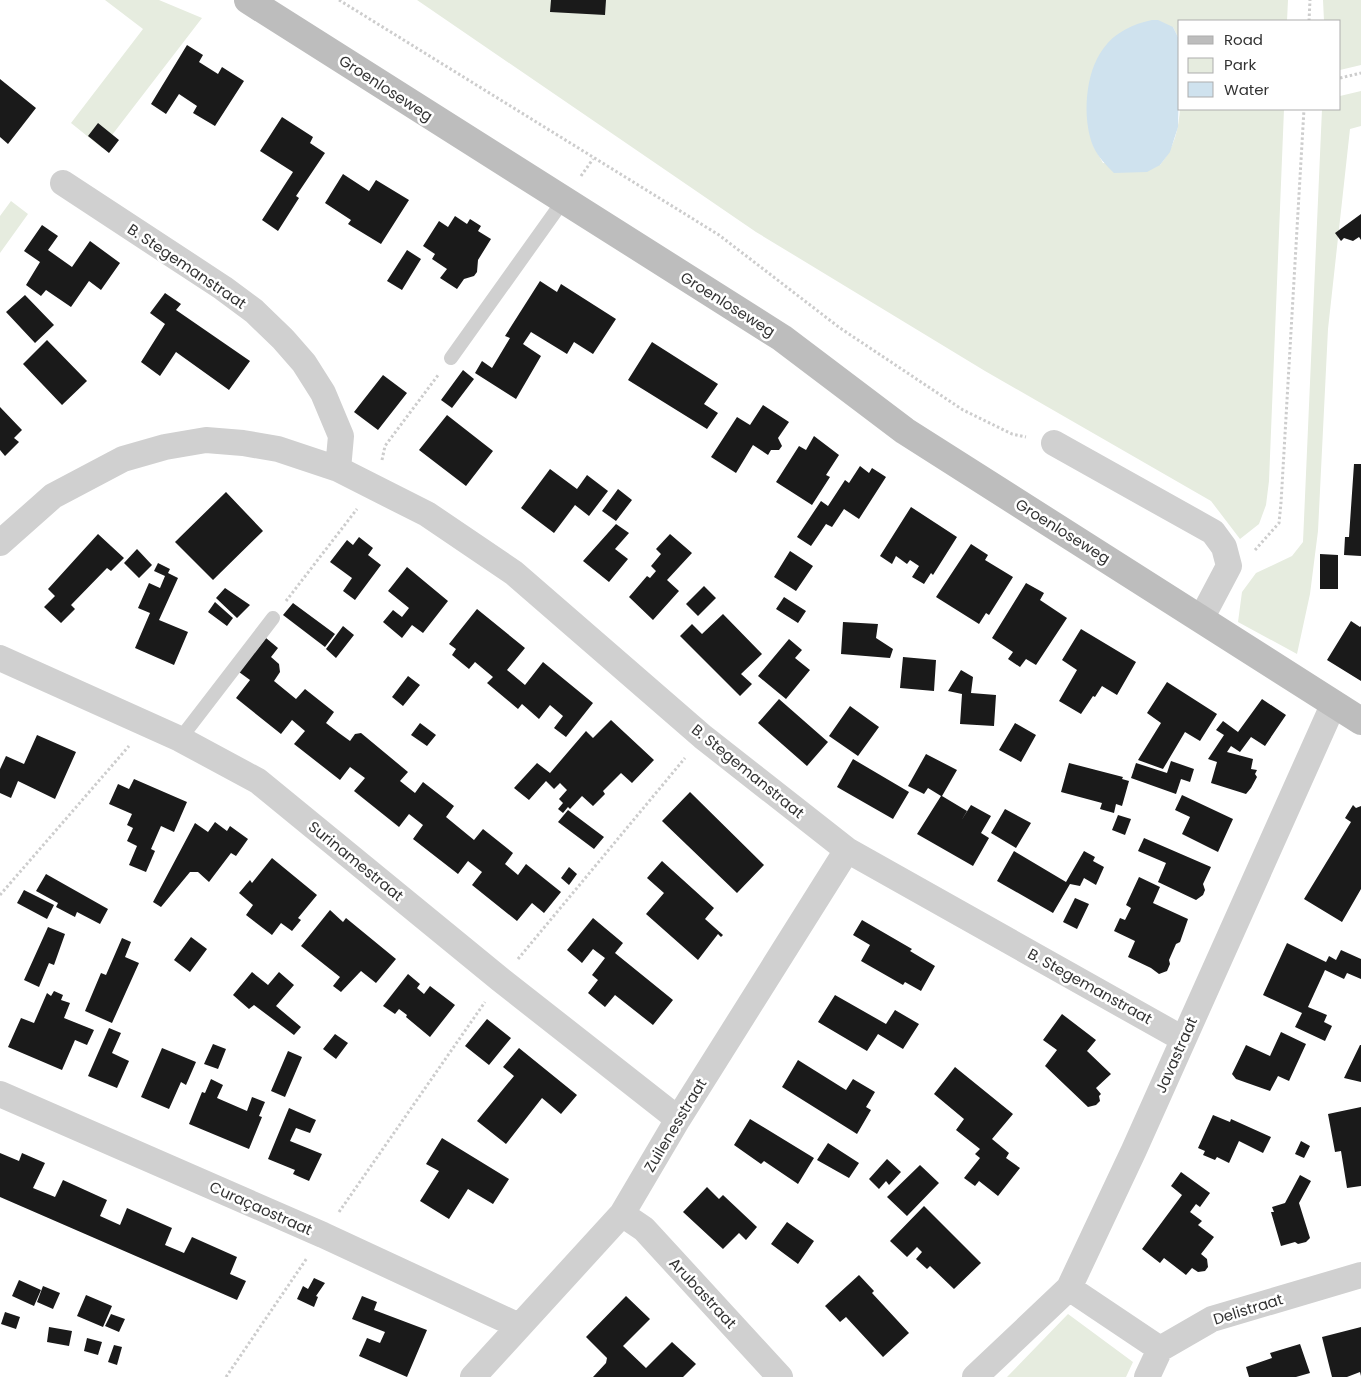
<svg xmlns="http://www.w3.org/2000/svg" width="1361" height="1377" font-family="Poppins,sans-serif">
  <style>
    .green { fill: #e6ecdf }
    .water { fill: #cfe2ee }
    .building { fill: #1a1a1a }
    .lines { fill: none; stroke-linecap: round; stroke-linejoin: round }
    .path { stroke: #cdcdcd; stroke-width: 3; stroke-dasharray: 2.5 2.5; stroke-linecap: butt }
    .service { stroke: #d0d0d0; stroke-width: 14 }
    .minor { stroke: #d0d0d0; stroke-width: 26 }
    .secondary { stroke: #bdbdbd; stroke-width: 28 }
    .labels { text-anchor: middle; dominant-baseline: central; stroke-width: 5; stroke-linejoin: round; paint-order: stroke }
    .street-label { font-size: 15px; fill: #333; stroke: #fff }
  </style>
  <rect width="100%" height="100%" fill="#fff"/>
  <path class="green" d="M105,0H159L202,18L102,148L71,123L143,29Z
    M417,0H1288L1287,21H1180V41L1173,27L1089,124L1093,145L1103,163L1160,165C1174,148 1179,129 1180,107V109H1284L1269,481L1266,505L1259,524L1240,539L1211,501L985,371L756,232Z
    M1323,0H1361V65L1340,70V21H1324Z
    M1361,91V126L1350,129L1328,329L1318,531L1310,594L1297,654L1238,622L1242,592L1256,573L1292,556L1303,542L1322,109H1340V96Z
    M11,201L28,214L0,253V216Z
    M1068,1314L1133,1362L1126,1377H1007Z"/>
  <path class="water" d="M1152,20H1158L1173,27L1180,41L1178,127L1170,152L1160,165L1147,172L1114,173C1106,165 1098,157 1093,146C1082,118 1085,73 1103,49C1115,32 1133,24 1152,20Z"/>
  <path class="building" d="M551,0H606L605,15L550,12Z
    M187,45L203,55L199,62L218,74L222,67L244,81L215,126L193,113L197,106L179,94L166,114L151,104Z
    M0,79L36,108L8,144L0,137Z
    M282,117L313,137L310,143L325,153L296,196L299,198L278,231L262,220L293,172L260,151Z
    M98,123L119,140L109,153L88,136Z
    M343,174L369,191L376,180L409,200L381,244L348,224L351,220L325,203Z
    M1361,214V240L1359,237L1353,241L1344,238L1341,241L1335,233Z
    M455,216L467,224L470,219L481,226L478,231L491,239L478,260L477,272L474,276L464,279L457,289L440,278L447,269L432,259L435,254L423,246L439,221L448,227Z
    M42,225L58,236L48,250L72,267L90,241L120,263L101,290L89,281L71,307L46,290L41,296L26,285L40,262L24,251Z
    M407,250L421,259L402,290L387,281Z
    M540,281L557,292L561,284L616,319L593,354L574,342L567,354L531,332L523,344L541,356L516,399L475,373L482,361L492,368L510,338L505,336Z
    M165,293L181,304L176,310L250,361L229,390L176,352L160,376L141,362L165,324L150,313Z
    M25,295L54,325L35,343L6,312Z
    M47,340L87,381L62,405L23,364Z
    M652,342L718,384L704,404L718,413L707,429L628,380Z
    M463,370L474,379L452,408L441,400Z
    M383,375L407,393L378,430L354,412Z
    M763,405L789,422L778,438L782,446L779,450H771L768,455L753,445L736,473L711,457L737,417L750,425Z
    M0,407L22,430L14,438L19,442L5,456L0,450Z
    M447,415L493,451L466,486L419,450Z
    M814,436L839,455L826,475L830,477L812,505L776,482L799,446L806,450Z
    M1354,464H1361V556L1344,555L1345,537H1349Z
    M860,466L869,473L872,468L886,477L859,519L844,509L832,527L826,524L811,546L797,537L821,501L828,506L845,480L849,483Z
    M550,469L577,489L587,475L608,491L589,516L575,505L554,533L521,508Z
    M618,489L632,500L616,521L602,511Z
    M226,492L263,531L213,580L175,542Z
    M911,507L957,537L933,575L931,573L924,584L912,577L919,566L910,560L907,564L896,556L892,564L880,556Z
    M616,524L629,533L615,549L628,559L609,582L583,561Z
    M98,534L124,558L111,571L107,568L71,605L75,609L61,623L44,607L55,596L48,589Z
    M670,534L692,553L667,580L679,591L653,620L629,597L647,576L650,578L656,571L651,566L661,554L656,549Z
    M359,537L373,548L368,555L381,565L355,600L343,591L352,578L330,562L347,540L353,545Z
    M971,544L988,555L985,560L1013,577L989,615L986,613L979,624L936,597Z
    M137,549L152,565L139,578L124,563Z
    M790,551L813,566L796,591L774,577Z
    M1320,554L1338,555V589H1320Z
    M158,563L170,569L168,573L178,578L159,620L188,632L174,665L135,648L150,613L138,608L149,583L160,588L165,576L154,571Z
    M407,567L448,601L423,633L412,625L402,638L383,622L393,610L402,617L409,608L388,591Z
    M1026,583L1044,593L1040,600L1067,618L1036,665L1026,659L1020,667L1008,659L1013,652L992,638Z
    M704,586L716,598L698,616L686,604Z
    M225,588L250,605L237,618L216,598Z
    M784,597L806,611L798,623L776,609Z
    M215,602L233,618L227,626L208,612Z
    M293,603L335,634L325,647L283,615Z
    M477,609L525,648L507,670L525,685L543,662L593,703L566,737L554,728L563,716L550,705L539,719L522,704L518,709L487,683L493,677L475,662L469,669L452,655L456,649L449,644Z
    M723,614L762,654L741,674L752,684L740,696L680,636L692,624L702,634Z
    M1351,621L1360,627L1361,626V681L1327,660Z
    M843,622L878,624L876,638L893,649L890,658L841,654Z
    M343,626L354,635L336,658L326,649Z
    M1081,629L1136,662L1117,695L1102,686L1095,697L1093,696L1081,714L1059,701L1077,670L1062,660Z
    M266,638L278,648L271,657L279,664L280,672L274,681L296,699L305,689L334,712L326,723L339,733L350,741L355,734L361,733L408,772L400,781L415,793L423,782L454,806L446,817L474,840L483,829L513,853L505,864L518,875L526,864L561,892L544,913L532,903L517,921L472,885L482,872L468,861L458,874L413,839L423,825L409,814L399,827L354,791L365,778L350,767L340,780L294,744L305,731L292,720L281,734L236,698L250,680L239,672Z
    M789,639L802,650L795,658L810,670L786,699L758,676Z
    M903,657L936,660L934,691L900,688Z
    M961,670L973,677L971,693L996,695L994,726L960,724L962,694L948,691Z
    M408,676L420,685L403,706L392,697Z
    M1167,682L1217,714L1200,741L1185,732L1163,769L1138,760L1161,723L1147,713Z
    M779,699L828,742L807,766L758,723Z
    M1262,699L1286,715L1265,746L1251,737L1240,752L1231,746L1227,752L1253,759L1251,769L1257,770L1255,774L1257,777L1251,788L1246,794L1211,783L1217,762L1208,759L1224,735L1216,730L1223,721L1238,732Z
    M850,706L879,727L858,756L829,736Z
    M611,720L654,760L632,783L621,773L603,791L605,794L593,806L582,796L570,809L568,807L563,813L558,809L563,803L559,799L567,790L560,783L554,789L546,781L529,800L514,788L537,763L550,773L586,731L593,738Z
    M420,723L436,735L427,746L411,735Z
    M1015,723L1036,735L1021,762L999,750Z
    M37,735L76,752L55,799L18,781L11,798L0,793V769L6,756L24,764Z
    M926,754L957,770L942,796L967,811L961,821L971,805L991,816L981,833L989,838L973,866L917,834L941,796L928,788L924,794L908,786Z
    M853,759L909,792L893,819L837,787Z
    M1171,761L1194,769L1190,782L1181,779L1176,794L1131,778L1136,763L1167,773Z
    M1069,763L1123,777L1122,779L1129,781L1122,806L1116,804L1114,813L1100,809L1102,803L1061,792Z
    M134,779L187,802L174,832L161,826L151,849L155,851L146,872L129,865L137,846L127,841L133,828L127,825L132,814L109,804L118,784L129,789Z
    M690,792L764,865L737,893L662,821Z
    M1182,795L1233,819L1218,852L1182,834L1190,817L1175,810Z
    M1353,805L1356,808L1361,806V889L1342,922L1304,899L1351,822L1345,818Z
    M1005,809L1031,823L1016,848L991,833Z
    M568,810L604,837L594,849L558,822Z
    M1118,815L1131,819L1125,835L1112,830Z
    M215,822L227,831L230,826L248,839L236,856L231,853L209,882L198,872H190L161,907L153,902L195,823L208,832Z
    M1144,838L1211,867L1203,884L1205,890L1203,895L1196,900L1158,882L1166,863L1138,851Z
    M1014,851L1066,882L1084,851L1095,857L1093,861L1104,867L1096,885L1084,878L1080,886L1070,884L1053,913L997,881Z
    M272,858L317,895L298,918L301,920L292,931L281,923L272,935L246,915L253,905L239,893L250,880L252,883Z
    M662,861L714,908L705,919L723,935L721,937L718,934L698,960L646,914L664,893L647,878Z
    M569,867L577,874L569,885L561,878Z
    M46,874L108,909L100,924L77,912L75,917L56,907L58,903L36,891Z
    M1139,877L1160,887L1153,903L1188,919L1180,942L1176,944L1169,960L1170,964L1167,971L1159,974L1151,968L1128,957L1135,941L1114,931L1120,918L1125,920L1131,908L1126,905Z
    M24,890L54,905L47,919L17,903Z
    M1075,898L1089,904L1077,929L1063,922Z
    M330,910L343,922L346,918L396,959L376,983L361,971L341,992L333,986L340,977L301,946Z
    M593,918L623,943L615,953L673,1000L653,1025L615,995L605,1007L588,993L598,980L592,975L605,958L593,949L582,963L567,950Z
    M862,920L912,949L910,951L935,966L921,991L905,982L903,985L861,961L870,945L853,935Z
    M48,927L65,934L54,965L49,963L39,987L24,980Z
    M191,937L207,949L190,972L174,960Z
    M122,938L131,942L125,957L139,963L112,1023L85,1011L101,973L106,975Z
    M1287,943L1326,962L1329,956L1336,960L1341,950L1361,959V979L1347,973L1344,979L1325,970L1308,1007L1327,1015L1324,1022L1332,1026L1325,1041L1295,1027L1302,1013L1263,995Z
    M252,972L268,985L279,972L294,985L276,1006L301,1027L294,1035L254,1005L249,1009L233,995Z
    M408,974L420,984L417,988L424,994L430,986L455,1005L430,1037L406,1017L407,1015L399,1009L395,1014L383,1006Z
    M54,991L63,995L61,1000L70,1003L64,1018L94,1030L87,1045L75,1040L62,1070L8,1047L21,1018L34,1023L47,993L51,996Z
    M835,995L886,1024L895,1010L919,1024L903,1049L878,1034L867,1051L818,1022Z
    M1062,1014L1096,1040L1087,1051L1111,1074L1096,1088L1101,1094L1099,1096L1100,1101L1096,1105L1088,1107L1045,1066L1057,1050L1043,1040Z
    M487,1019L511,1038L489,1065L465,1046Z
    M109,1028L121,1033L112,1053L129,1061L117,1088L88,1076Z
    M1281,1032L1306,1044L1289,1081L1278,1076L1270,1091L1236,1079L1232,1074L1246,1045L1270,1056Z
    M335,1034L348,1043L336,1059L323,1049Z
    M213,1044L226,1049L218,1069L204,1064Z
    M1360,1045H1361V1082L1344,1078Z
    M162,1048L196,1062L186,1085L181,1082L169,1109L141,1097Z
    M519,1048L577,1095L561,1114L542,1098L506,1144L477,1121L514,1076L503,1067Z
    M288,1051L302,1057L285,1097L271,1091Z
    M798,1060L846,1090L853,1079L875,1092L866,1107L871,1110L857,1134L782,1087Z
    M955,1067L1013,1114L992,1139L1009,1153L1006,1158L1020,1168L998,1196L979,1181L975,1186L964,1178L980,1158L975,1154L980,1149L956,1130L964,1119L934,1094Z
    M211,1079L223,1085L217,1098L247,1111L252,1097L265,1102L259,1116L262,1117L249,1149L189,1124L202,1092L205,1093Z
    M1361,1107V1186L1347,1188L1341,1151L1335,1152L1328,1114Z
    M289,1108L316,1120L310,1133L296,1128L290,1141L322,1154L309,1181L293,1174L295,1170L268,1159Z
    M1213,1115L1230,1122L1231,1119L1271,1137L1263,1153L1239,1141L1229,1163L1217,1157L1215,1160L1203,1155L1205,1151L1198,1148Z
    M750,1119L814,1158L798,1184L764,1161L761,1164L734,1145Z
    M442,1138L509,1179L493,1204L468,1189L449,1219L420,1201L439,1171L426,1164Z
    M1301,1141L1310,1146L1304,1158L1295,1154Z
    M828,1143L859,1163L849,1178L817,1160Z
    M0,1153L19,1161L22,1153L45,1163L33,1188L55,1197L63,1180L107,1200L100,1216L120,1225L127,1208L172,1228L165,1245L184,1253L192,1237L237,1257L230,1274L246,1281L237,1300L0,1197Z
    M887,1159L901,1172L889,1185L886,1181L879,1189L869,1179Z
    M920,1165L939,1183L907,1216L887,1197Z
    M1181,1172L1210,1193L1200,1207L1196,1204L1190,1212L1202,1221L1198,1225L1214,1237L1201,1254L1207,1259L1208,1267L1205,1271L1198,1272L1192,1268L1186,1275L1164,1258L1160,1263L1142,1249L1182,1195L1171,1186Z
    M1300,1175L1311,1181L1299,1203L1310,1238L1306,1242L1298,1244L1295,1242L1281,1246L1271,1212H1274L1272,1207L1285,1203Z
    M707,1187L719,1199L723,1195L757,1227L746,1240L739,1233L723,1249L683,1212Z
    M924,1206L981,1263L954,1289L930,1266L927,1269L916,1259L922,1252L917,1247L907,1257L890,1241Z
    M787,1222L814,1241L798,1264L771,1244Z
    M859,1275L874,1291L872,1293L909,1333L883,1357L846,1317L840,1322L825,1306Z
    M314,1278L325,1283L316,1296L318,1297L314,1307L297,1299L303,1286L308,1289Z
    M19,1280L41,1290L34,1306L12,1296Z
    M43,1286L60,1293L53,1309L37,1302Z
    M86,1295L112,1306L103,1327L77,1316Z
    M362,1296L377,1302L374,1310L427,1330L407,1377L359,1356L367,1338L380,1343L385,1332L352,1319Z
    M626,1296L650,1319L623,1346L646,1368L672,1342L696,1364L683,1377H593L606,1363L607,1358L586,1337Z
    M5,1312L20,1317L16,1329L1,1324Z
    M111,1314L125,1319L119,1332L105,1326Z
    M49,1327L72,1331L69,1346L47,1342Z
    M1361,1327V1376L1360,1372L1347,1377H1332L1322,1337Z
    M87,1338L102,1342L98,1355L84,1351Z
    M1300,1344L1310,1373L1296,1377H1249L1246,1367L1272,1358L1270,1353Z
    M114,1345L122,1347L117,1365L108,1362Z"/>
  <g class="lines">
    <path class="path" d="M339,0L719,235L840,328L963,410L1012,434L1026,437
      M1309,21L1310,0
      M1340,78L1361,73
      M581,176L593,159
      M382,460L385,446L439,374
      M1255,550L1279,523L1281,503L1304,109
      M286,601L357,509
      M0,895L129,746
      M518,959L685,758
      M339,1212L485,1002
      M226,1377L307,1258"/>
    <path class="service" d="M451,358L563,201
      M180,739L273,618"/>
    <path class="minor" d="M63,183L223,288L254,311L283,339L304,363L323,393L341,436L338,469
      M1054,443L1213,532L1224,547L1229,566L1201,619
      M0,543L53,496L123,459L165,447L206,440L243,443L278,449L338,469L427,514L514,573L703,737L847,850L1183,1039
      M0,658L180,739L258,781L501,980L678,1119
      M0,1094L323,1235L519,1326
      M622,1214L644,1229L780,1377
      M1069,1288L1160,1349
      M1160,1349L1212,1319L1361,1275
      M473,1377L622,1214L678,1119L847,850
      M975,1377L1069,1288L1134,1150L1334,703
      M1147,1377L1160,1349"/>
    <path class="secondary" d="M248,0L782,338L905,431L1361,721"/>
  </g>
  <g class="labels">
    <g class="street-label">
      <text transform="translate(386 88) rotate(33)">Groenloseweg</text>
      <text transform="translate(187 266) rotate(34)">B. Stegemanstraat</text>
      <text transform="translate(728 304) rotate(32)">Groenloseweg</text>
      <text transform="translate(1063 531) rotate(32)">Groenloseweg</text>
      <text transform="translate(748 771) rotate(39)">B. Stegemanstraat</text>
      <text transform="translate(356 861) rotate(39)">Surinamestraat</text>
      <text transform="translate(1090 986) rotate(29)">B. Stegemanstraat</text>
      <text transform="translate(1176 1055) rotate(-66)">Javastraat</text>
      <text transform="translate(675 1125) rotate(-59)">Zuilenesstraat</text>
      <text transform="translate(261 1208) rotate(24)">Curaçaostraat</text>
      <text transform="translate(703 1293) rotate(47)">Arubastraat</text>
      <text transform="translate(1248 1309) rotate(-17)">Delistraat</text>
    </g>
  </g>
  <rect x="1178" y="20" width="162" height="90" fill="#ffffff" stroke="#adadad"/>
  <rect x="1188" y="36" width="25" height="8" fill="#bdbdbd" stroke="#adadad"/>
  <text x="1224" y="45" font-size="15" fill="#333333">Road</text>
  <rect x="1188" y="58" width="25" height="15" fill="#e6ecdf" stroke="#adadad"/>
  <text x="1224" y="70" font-size="15" fill="#333333">Park</text>
  <rect x="1188" y="82" width="25" height="15" fill="#cfe2ee" stroke="#adadad"/>
  <text x="1224" y="95" font-size="15" fill="#333333">Water</text>
</svg>
